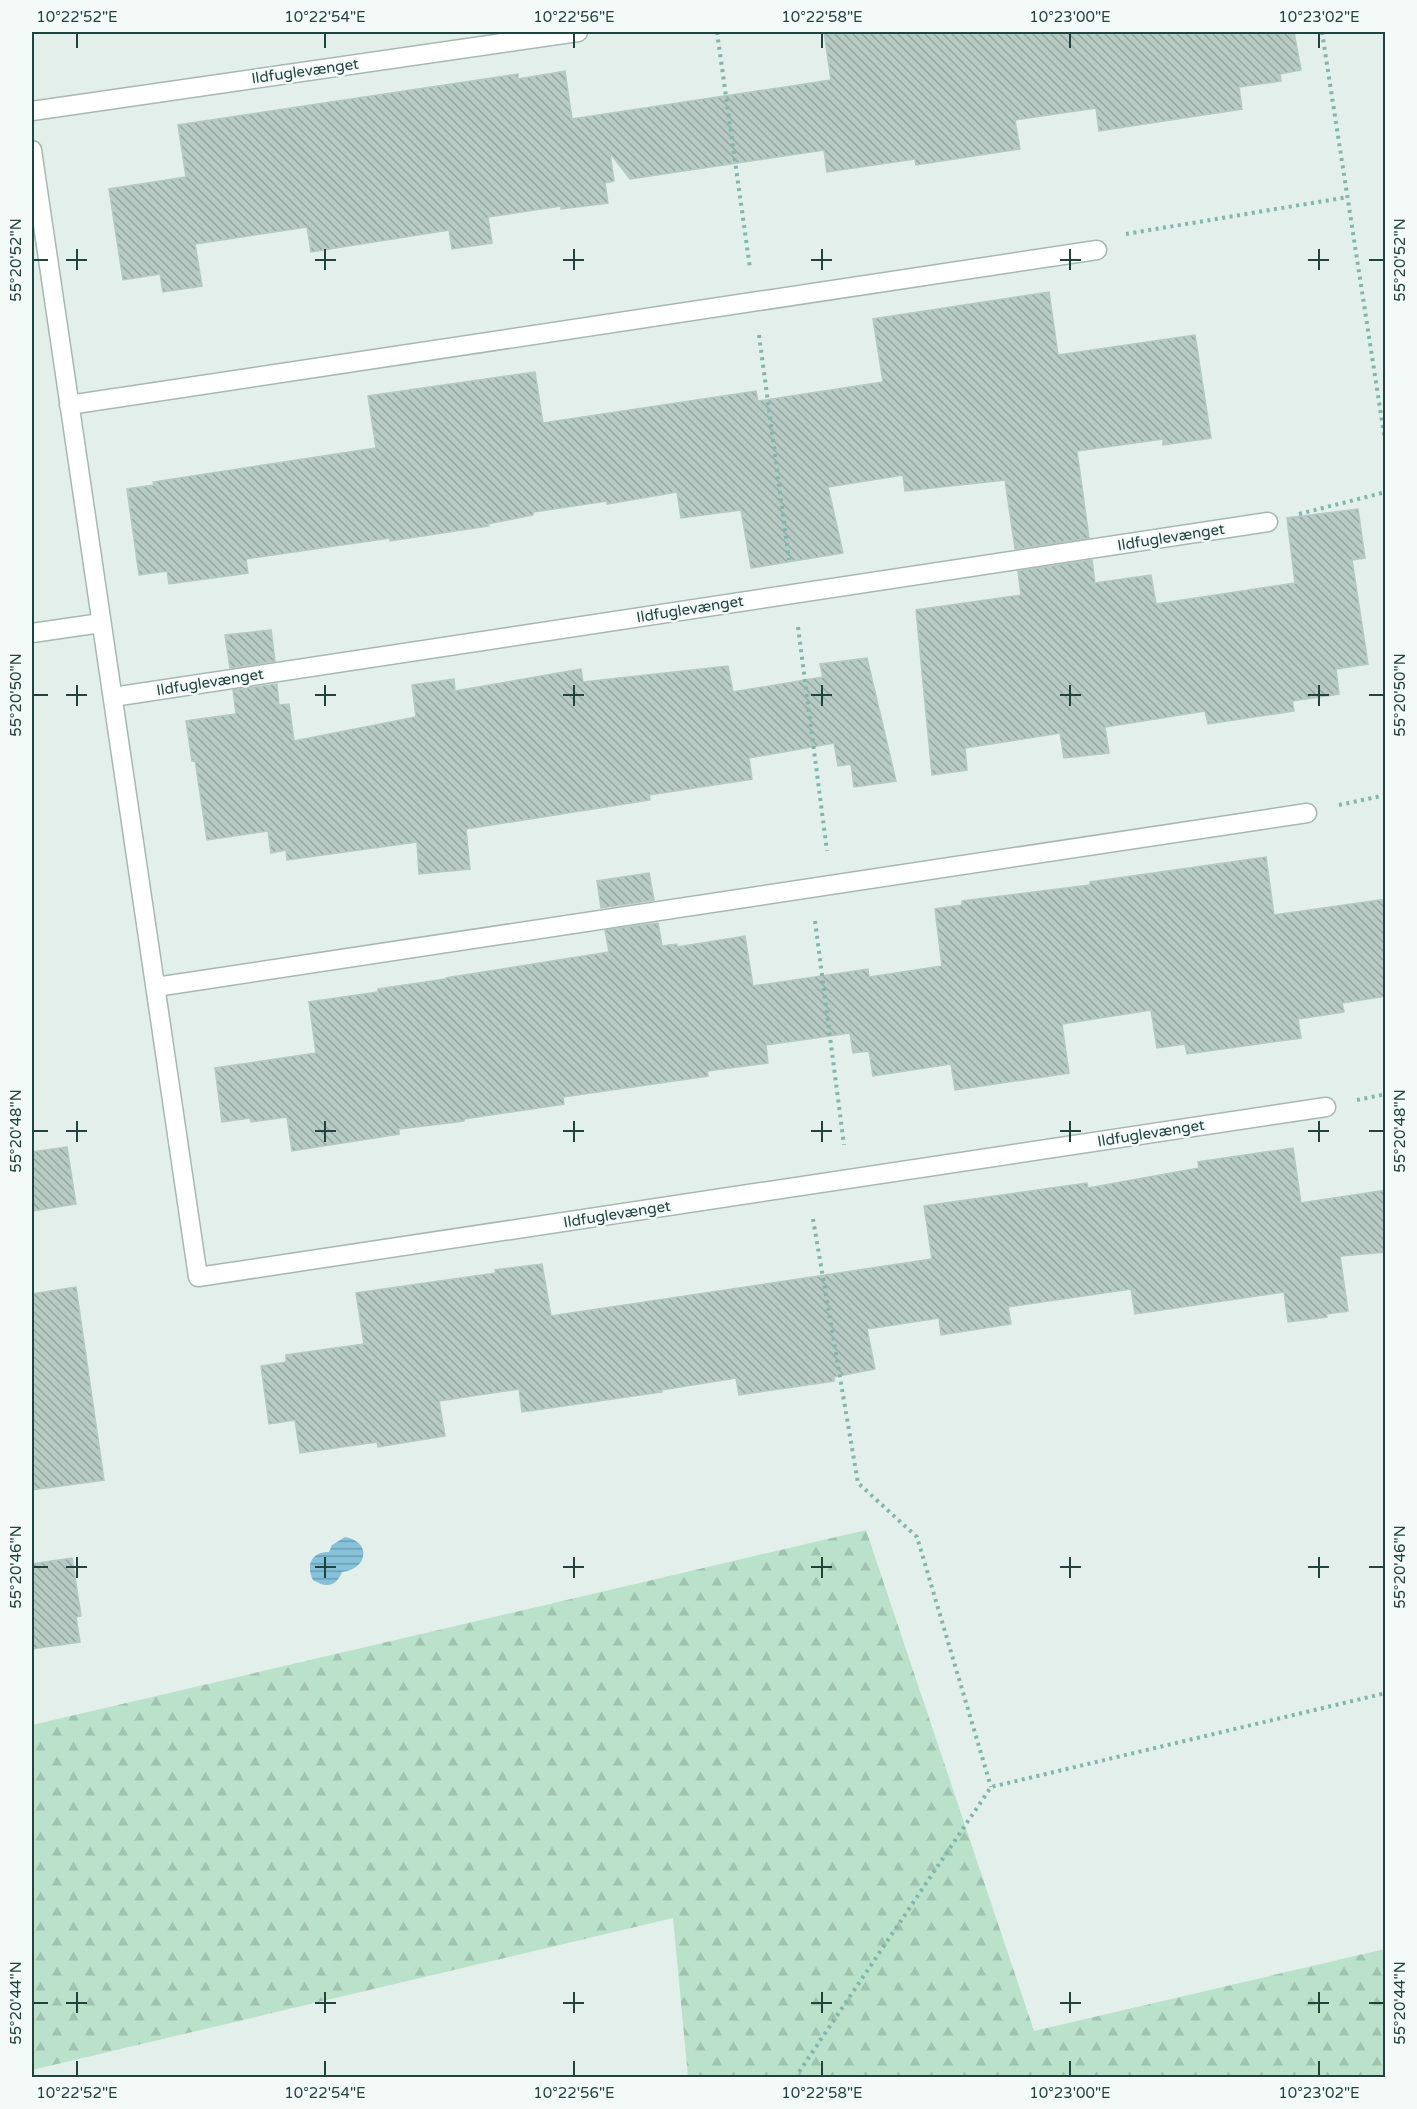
<svg xmlns="http://www.w3.org/2000/svg" width="1417" height="2109" font-family="'Varela Round',sans-serif">
  <style>
    .forest { fill: url(#forest-firs) }
    .water { fill: url(#water-rules) }
    .building { fill: url(#building-back-hatch); stroke: #b5c9c3; stroke-width: 1.5 }
    .lines { fill: none; stroke-linecap: round; stroke-linejoin: round }
    .street-casing { stroke: #a5b8b4; stroke-width: 21 }
    .path { stroke: #80b6ac; stroke-width: 4; stroke-dasharray: 3 4.5; stroke-linecap: butt }
    .street { stroke: #fff; stroke-width: 18 }
    .ticks { fill: none; stroke: #20433e; stroke-width: 2 }
    .labels { text-anchor: middle; dominant-baseline: central; stroke-width: 5; stroke-linejoin: round; paint-order: stroke }
    .street-label { font-size: 15px; fill: #20433e; stroke: #f4faf8 }
    .neatline { fill: none; stroke: #20433e; stroke-width: 2 }
    .ticks-label { font-size: 15px; text-anchor: middle; fill: #20433e }
  </style>
  <defs>
    <pattern id="forest-firs" width="22" height="20" patternUnits="userSpaceOnUse" patternTransform="scale(1.5)"><rect width="22" height="20" fill="#bae2ca"/><path d="M5 1l3.5 6h-7zM16 11l3.5 6h-7z" fill="#a0c3af"/></pattern>
    <pattern id="water-rules" width="6" height="5" patternUnits="userSpaceOnUse" patternTransform="scale(1.5)"><rect width="6" height="5" fill="#85c2d9"/><path d="M0 2.5h6" fill="none" stroke="#6c9fb1"/></pattern>
    <pattern id="building-back-hatch" width="6" height="6" patternUnits="userSpaceOnUse" patternTransform="scale(1.5)"><rect width="6" height="6" fill="#b8cac4"/><path d="M-1 5l2 2M0 0l6 6M5-1l2 2" fill="none" stroke="#95a6a1"/></pattern>
  </defs>
  <rect width="100%" height="100%" fill="#e3efeb"/>
  <path class="forest" d="M866,1530L1034,2031L1385,1949V2077H688L673,1918L32,2070V1725Z"/>
  <path class="water" d="M345,1537C371,1541 369,1569 342,1572C336,1587 326,1588 313,1580C306,1565 311,1552 329,1552L332,1545Z"/>
  <path class="building" d="M824,32H1294L1301,70L1280,74L1281,81L1239,87L1242,109L1099,131L1096,108L1015,120L1020,149L916,165L915,159L827,172L824,150L630,179L610,153L614,181L605,183L608,203L561,209V206L488,217L492,243L452,249L449,230L311,252L307,227L195,244L202,286L163,292L160,274L123,280L109,189L186,177L178,125L518,74V79L565,71L572,119L831,80Z
    M1049,292L1058,355L1195,335L1211,438L1163,445V439L1077,451L1089,538L1015,549L1005,480L905,491L903,475L828,487L843,553L751,568L741,510L681,518L677,492L607,504V501L533,512V515L488,524L489,526L390,541V538L246,559L248,573L169,584L167,571L139,575L127,489L154,485L153,482L376,448L368,396L535,372L543,423L756,391L758,401L883,382L873,319Z
    M1358,509L1365,558L1352,560L1368,664L1336,669L1339,694L1292,701L1294,711L1208,724L1205,711L1105,727L1109,753L1064,758L1060,733L965,748L967,770L932,775L916,610L1021,595L1018,571L1092,560L1095,583L1151,575L1156,604L1295,583L1287,518Z
    M271,630L275,661L230,668L225,635Z
    M867,658L896,781L854,787L851,764L838,766L834,743L749,758L752,779L649,795L650,800L466,829L470,869L419,874L417,842L287,860L286,850L271,853L268,831L207,840L195,760L192,761L186,721L236,714L233,690L277,684L279,705L289,704L294,741L416,717L412,685L454,679L455,691L581,669L583,682L728,666L733,692L823,677L820,664Z
    M1266,857L1274,915L1386,899V996L1342,1003L1344,1012L1298,1019L1301,1038L1187,1054L1185,1044L1157,1048L1151,1010L1062,1024L1069,1073L955,1090L951,1064L873,1076L869,1051L853,1053L850,1033L766,1045L768,1063L707,1071L708,1076L563,1097L564,1104L464,1119V1121L399,1129V1134L292,1151L287,1117L251,1122L250,1118L222,1122L215,1068L316,1053L309,1002L378,992V989L446,979V978L609,952L605,930L658,923L662,946L677,944V947L745,936L753,986L868,969L869,977L942,966L935,909L962,905V901L1090,885V882Z
    M649,873L654,900L601,908L597,881Z
    M67,1147L76,1204L32,1211V1152Z
    M1293,1148L1301,1203L1386,1190V1252L1340,1256L1348,1311L1326,1314L1327,1317L1288,1322L1284,1292L1135,1314L1131,1289L1008,1307L1011,1324L941,1335L939,1318L867,1329L875,1369L834,1377V1381L739,1395L736,1378L661,1390L662,1392L522,1412L519,1389L439,1401L445,1436L378,1447L377,1442L300,1453L295,1420L269,1424L261,1366L286,1362V1355L364,1344L356,1293L496,1273L495,1270L542,1264L551,1316L932,1259L924,1206L1087,1183L1088,1188L1199,1168L1198,1162Z
    M76,1287L104,1480L32,1490V1294Z
    M72,1558L81,1616L76,1617L80,1642L32,1649V1564Z"/>
  <g class="lines">
    <g class="street-casing">
      <path id="street" d="M32,111L578,32
        M32,150L198,1277L1326,1107
        M69,405L1097,250
        M32,633L101,623
        M113,697L1268,522
        M156,987L1307,813"/>
    </g>
    <path class="path" d="M717,32L750,268
      M1322,32L1386,447
      M1126,234L1348,197
      M759,335L789,560
      M1299,514L1386,492
      M798,627L827,851
      M1339,805L1386,795
      M815,921L844,1145
      M1357,1100L1386,1094
      M813,1219L858,1483L917,1537L991,1787
      M795,2078L991,1787L1386,1693"/>
    <use href="#street" class="street"/>
  </g>
  <path class="ticks" d="M77,33V48M325,33V48M574,33V48M822,33V48M1070,33V48M1319,33V48M77,249V270M325,249V270M574,249V270M822,249V270M1070,249V270M1319,249V270M33,260H48M66,260H87M315,260H336M563,260H584M811,260H832M1060,260H1081M1308,260H1329M1369,260H1384M77,685V706M325,685V706M574,685V706M822,685V706M1070,685V706M1319,685V706M33,695H48M66,695H87M315,695H336M563,695H584M811,695H832M1060,695H1081M1308,695H1329M1369,695H1384M77,1121V1142M325,1121V1142M574,1121V1142M822,1121V1142M1070,1121V1142M1319,1121V1142M33,1131H48M66,1131H87M315,1131H336M563,1131H584M811,1131H832M1060,1131H1081M1308,1131H1329M1369,1131H1384M77,1557V1578M325,1557V1578M574,1557V1578M822,1557V1578M1070,1557V1578M1319,1557V1578M33,1567H48M66,1567H87M315,1567H336M563,1567H584M811,1567H832M1060,1567H1081M1308,1567H1329M1369,1567H1384M77,1992V2013M325,1992V2013M574,1992V2013M822,1992V2013M1070,1992V2013M1319,1992V2013M33,2003H48M66,2003H87M315,2003H336M563,2003H584M811,2003H832M1060,2003H1081M1308,2003H1329M1369,2003H1384M77,2061V2076M325,2061V2076M574,2061V2076M822,2061V2076M1070,2061V2076M1319,2061V2076"/>
  <g class="labels">
    <g class="street-label">
      <text transform="translate(305 71) rotate(-8)">Ildfuglevænget</text>
      <text transform="translate(1171 537) rotate(-9)">Ildfuglevænget</text>
      <text transform="translate(690 609) rotate(-9)">Ildfuglevænget</text>
      <text transform="translate(210 682) rotate(-9)">Ildfuglevænget</text>
      <text transform="translate(1151 1133) rotate(-9)">Ildfuglevænget</text>
      <text transform="translate(617 1214) rotate(-9)">Ildfuglevænget</text>
    </g>
  </g>
  <rect width="1417" height="2109" fill="none" stroke="#f4faf8" stroke-width="66"/>
  <rect x="33" y="33" width="1351" height="2043" class="neatline"/>
  <g class="ticks-label">
    <text x="77" y="22">10°22'52"E</text>
    <text x="325" y="22">10°22'54"E</text>
    <text x="574" y="22">10°22'56"E</text>
    <text x="822" y="22">10°22'58"E</text>
    <text x="1070" y="22">10°23'00"E</text>
    <text x="1319" y="22">10°23'02"E</text>
    <text transform="translate(16 260) rotate(-90)" y="5">55°20'52"N</text>
    <text transform="translate(1400 260) rotate(-90)" y="5">55°20'52"N</text>
    <text transform="translate(16 695) rotate(-90)" y="5">55°20'50"N</text>
    <text transform="translate(1400 695) rotate(-90)" y="5">55°20'50"N</text>
    <text transform="translate(16 1131) rotate(-90)" y="5">55°20'48"N</text>
    <text transform="translate(1400 1131) rotate(-90)" y="5">55°20'48"N</text>
    <text transform="translate(16 1567) rotate(-90)" y="5">55°20'46"N</text>
    <text transform="translate(1400 1567) rotate(-90)" y="5">55°20'46"N</text>
    <text transform="translate(16 2003) rotate(-90)" y="5">55°20'44"N</text>
    <text transform="translate(1400 2003) rotate(-90)" y="5">55°20'44"N</text>
    <text x="77" y="2098">10°22'52"E</text>
    <text x="325" y="2098">10°22'54"E</text>
    <text x="574" y="2098">10°22'56"E</text>
    <text x="822" y="2098">10°22'58"E</text>
    <text x="1070" y="2098">10°23'00"E</text>
    <text x="1319" y="2098">10°23'02"E</text>
  </g>
</svg>
